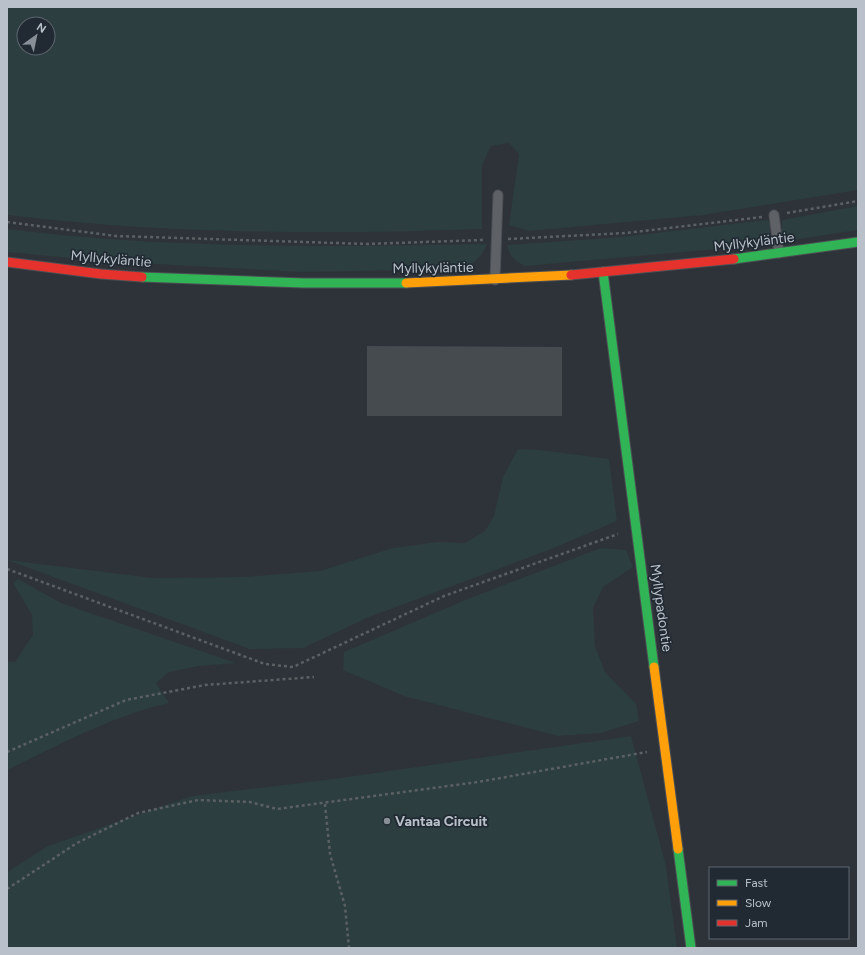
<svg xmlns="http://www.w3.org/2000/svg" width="865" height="955" font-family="Figtree,sans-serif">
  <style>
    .green { fill: #2c3e3f; fill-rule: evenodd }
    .building { fill: #464b50 }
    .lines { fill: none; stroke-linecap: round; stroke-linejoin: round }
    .lane-casing { stroke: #4c4f54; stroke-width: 11 }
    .fast-casing { stroke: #4c4f54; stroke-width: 11 }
    .slow-casing { stroke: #4c4f54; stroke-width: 11 }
    .jam-casing { stroke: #4c4f54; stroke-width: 11 }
    .path { stroke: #5b6064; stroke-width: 2.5; stroke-dasharray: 3 3; stroke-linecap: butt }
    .lane { stroke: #5e6267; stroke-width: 9 }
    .fast { stroke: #30b455; stroke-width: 9 }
    .slow { stroke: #ff9f0a; stroke-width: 9 }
    .jam { stroke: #e5322d; stroke-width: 9 }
    .poi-dot { fill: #888f97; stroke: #212a33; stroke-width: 1.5 }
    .labels { text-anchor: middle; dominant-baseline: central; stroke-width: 3.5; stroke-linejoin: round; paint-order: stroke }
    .street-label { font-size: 14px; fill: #b9c0c9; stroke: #212a33 }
    .poi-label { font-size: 14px; font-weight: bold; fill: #b9c0c9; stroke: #212a33; text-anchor: start }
  </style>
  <rect width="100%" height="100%" fill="#2e3339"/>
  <path class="green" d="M7,7H858V190L703,215L529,231L509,225L519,154L509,143L491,146L482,165V229C324,235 164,234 7,215ZM24,24H48V48H24Z
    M858,206V230L786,241L782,238V221L787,219Z
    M767,220L770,223V240L767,242L740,247L525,266C515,262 509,255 507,245L622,237Z
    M7,229C166,249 327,247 487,244L482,254L467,269L300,272L103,261L7,252Z
    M518,449L540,450L609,459L617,521L554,548L369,617L303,648L250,649L7,560L153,578L244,577L320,571L393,548L438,542L465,543L485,531L494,516L503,477Z
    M601,548L626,550L633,567L603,587L593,608L595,646L605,672L636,704L639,721L601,733L558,736L404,696L343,670L344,652L470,598Z
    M18,579L61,603L236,663L199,666L169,672L156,683L169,703C112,716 59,745 7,770V662H15L33,635L32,615L13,583Z
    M631,736L666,866L677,948H7V872L48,846L192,796L334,779Z"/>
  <path class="building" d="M367,346L562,347V416H367Z"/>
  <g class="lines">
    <g class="lane-casing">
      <path id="lane" d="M774,215L779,253
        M495,280L498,195"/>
    </g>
    <g class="fast-casing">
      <path id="fast" d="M734,259L858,242
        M603,272L654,667
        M142,277L304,283H406
        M678,849L691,948"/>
    </g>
    <g class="slow-casing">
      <path id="slow" d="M406,283L571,275
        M654,667L678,849"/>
    </g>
    <g class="jam-casing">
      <path id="jam" d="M7,262L101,274L142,277
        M571,275L734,259"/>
    </g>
    <path class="path" d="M787,213L858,201
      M7,222L116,236L367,244L483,240
      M508,239L626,233L762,217
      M7,569L265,664L293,667L444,596L618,534
      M7,752L126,700L205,685L314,677
      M325,804L330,854L345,906L349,948
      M7,889L77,843L138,813L198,800L250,802L277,809L478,782L647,752"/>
    <use href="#lane" class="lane"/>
    <use href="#fast" class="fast"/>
    <use href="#slow" class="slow"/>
    <use href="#jam" class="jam"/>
  </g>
  <circle class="poi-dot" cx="387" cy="821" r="4"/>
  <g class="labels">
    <g class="street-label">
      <text transform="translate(754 242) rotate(-7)">Myllykyläntie</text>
      <text transform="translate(111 259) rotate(5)">Myllykyläntie</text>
      <text transform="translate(433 268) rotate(-1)">Myllykyläntie</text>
      <text transform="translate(661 608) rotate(82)">Myllypadontie</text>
    </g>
    <g class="poi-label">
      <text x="395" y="821">Vantaa Circuit</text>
    </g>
  </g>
  <rect width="865" height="955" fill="none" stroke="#b9c0c9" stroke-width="16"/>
  <rect x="709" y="867" width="140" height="72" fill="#212a33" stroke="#5e666f"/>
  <rect x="717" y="880" width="20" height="6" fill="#30b455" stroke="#5e666f"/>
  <text x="745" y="887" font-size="12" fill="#b9c0c9">Fast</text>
  <rect x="717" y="900" width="20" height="6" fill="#ff9f0a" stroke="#5e666f"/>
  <text x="745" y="907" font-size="12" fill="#b9c0c9">Slow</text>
  <rect x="717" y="920" width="20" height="6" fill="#e5322d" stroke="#5e666f"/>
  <text x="745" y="927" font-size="12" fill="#b9c0c9">Jam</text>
  <g transform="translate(36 36) rotate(33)"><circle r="19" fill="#212a33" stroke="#5e666f"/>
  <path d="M0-3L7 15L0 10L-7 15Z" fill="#888f97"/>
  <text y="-6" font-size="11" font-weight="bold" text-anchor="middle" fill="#b9c0c9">N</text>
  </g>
</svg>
